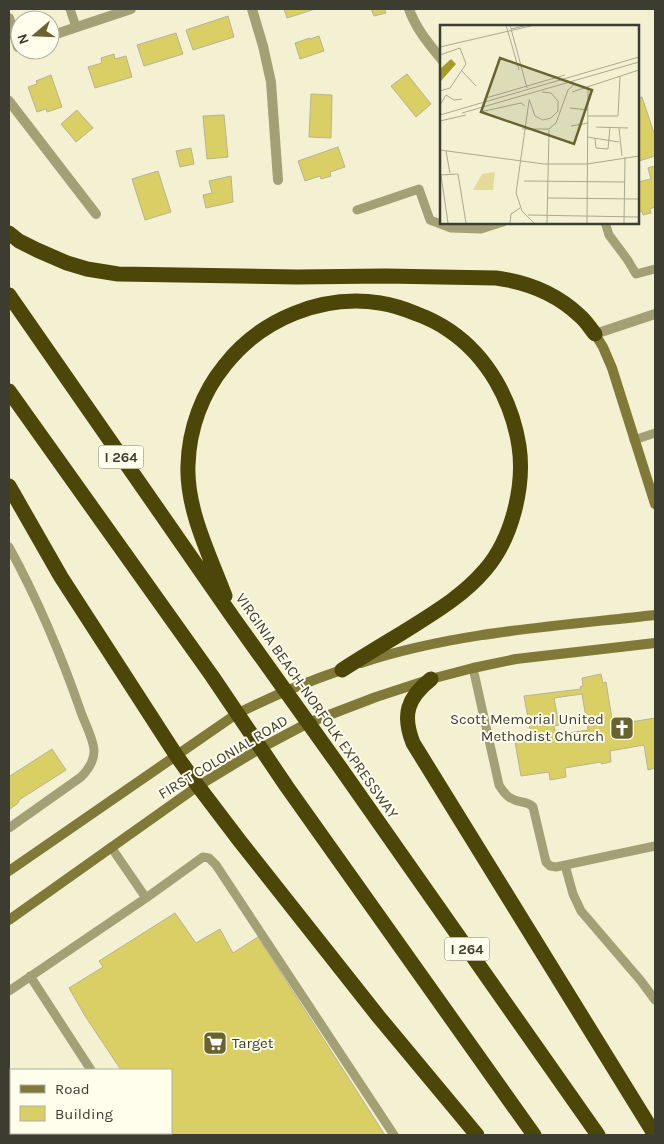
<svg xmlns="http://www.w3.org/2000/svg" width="664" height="1144" font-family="Karla,sans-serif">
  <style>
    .building { fill: #dacf65; stroke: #b6b496; fill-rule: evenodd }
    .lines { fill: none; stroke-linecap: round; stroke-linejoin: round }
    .service { stroke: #a4a076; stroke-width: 9 }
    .minor { stroke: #a4a076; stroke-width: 10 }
    .secondary { stroke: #807938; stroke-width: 10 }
    .motorway { stroke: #4c4608; stroke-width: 15 }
    .labels { text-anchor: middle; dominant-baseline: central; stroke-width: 4; stroke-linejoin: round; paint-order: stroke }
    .shield { fill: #fffdeb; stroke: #777668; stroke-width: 1 }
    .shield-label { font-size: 14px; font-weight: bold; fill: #3d3c30 }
    .street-label { font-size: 15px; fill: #3d3c30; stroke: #fffdeb }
    .poi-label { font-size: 15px; fill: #3d3c30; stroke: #fffdeb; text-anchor: end }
    .inset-road { fill: none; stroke: #aaa991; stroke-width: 1 }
    .view { fill: #68632f; fill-opacity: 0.15; stroke: #68632f; stroke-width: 2.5 }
    .inset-edge { fill: none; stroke: #3d3c30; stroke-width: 2.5 }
  </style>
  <rect width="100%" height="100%" fill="#f3f1d2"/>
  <path class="building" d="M284,9H315L287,18Z
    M371,9H384L386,13L374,16Z
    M228,16L234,37L193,50L186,30Z
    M176,33L183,54L144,66L137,45Z
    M319,36L324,51L300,59L295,43L310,38V39Z
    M114,54L115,59L126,56L132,77L95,88L88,67L102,63L101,58Z
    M407,74L431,104L416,117L391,86Z
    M51,75L62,107L47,112L46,109L37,112L28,87L37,84L36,81Z
    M311,94L332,95L331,138L309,137Z
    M642,97L655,136V156L639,161L638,157V98Z
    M77,110L93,128L76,142L61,124Z
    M224,115L228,157L207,159L203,116Z
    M338,147L345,167L330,172L331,176L321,179L320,176L305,181L298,161Z
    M191,148L194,164L180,167L176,151Z
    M655,166V207L650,209L651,213L643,215L642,211L638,213V182L651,179L648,168Z
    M158,171L171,212L145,220L132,179Z
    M231,176L233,202L206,208L203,195L212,193L209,181Z
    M601,674L603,683L606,682L613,725L655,718V768L648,770L644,745L610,751L611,762L601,764V762L565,768L566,777L550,780L549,772L521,776L515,742L532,740L524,696L581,689L580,687L583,686L582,678ZM582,694L588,730L556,735L554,726L559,725L554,698Z
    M52,749L66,770L19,800L18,803L9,810V775L10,776Z
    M175,913L196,943L220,929L233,953L258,937L385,1135H140L138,1133H171V1070H121L85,1016L69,988L103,967L99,961Z"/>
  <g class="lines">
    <path class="service" d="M70,9L76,27
      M357,210L419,189L430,220L451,228L481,229L503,222
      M605,222L609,235L627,259L636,274L655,269
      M634,440L655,433
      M9,547C38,600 62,657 82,715C86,725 94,741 94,751C94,762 88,770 81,777L9,828
      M473,668L499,785C505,795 510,800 522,802C527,803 529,803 533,807L546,862L550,866L556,867L655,846
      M565,865L573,894L581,911L641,981L655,1000
      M146,898L203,857L209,858L216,865L394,1135
      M30,976L91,1070
      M9,991L146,898L111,847
      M122,1133L123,1135"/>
    <path class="minor" d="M252,9L263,46L271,82L278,180
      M409,9C416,29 429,44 442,60
      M9,18L18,47
      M50,36L131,9
      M9,101L96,214
      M595,334L655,314"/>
    <path class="secondary" d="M595,334L603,347L612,368L655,504
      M361,663C454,632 558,626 655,615
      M9,871L235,715C271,696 309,681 347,668
      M9,920L198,786L259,749L308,723L376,697L431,679L473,668L516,659L655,643"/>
    <path class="motorway" d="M9,233L19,241L37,250L67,263L87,269L118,274L297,277L385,276L496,278C526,282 557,294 580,316C586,321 590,328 595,334
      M9,295L234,619L337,763L598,1135
      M9,391L212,676L287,787L534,1135
      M9,486L61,577L176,755L198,786L239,840L378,1016L477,1135
      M225,596C210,556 186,509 188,465C189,429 202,393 225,365C261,319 322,294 380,303C393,305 405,309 417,314C428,318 440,324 450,331C488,357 512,401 519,446C525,486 512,539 485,570C462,597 432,614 402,633C382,645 362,657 342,670
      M431,679C407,698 402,715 413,743L655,1135"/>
  </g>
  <defs>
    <g id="church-square" transform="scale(1.25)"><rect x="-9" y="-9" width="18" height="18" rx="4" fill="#68632f" stroke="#fffdeb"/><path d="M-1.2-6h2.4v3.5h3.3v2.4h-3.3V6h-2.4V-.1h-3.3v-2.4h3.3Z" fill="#fff"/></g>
    <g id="supermarket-square" transform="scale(1.25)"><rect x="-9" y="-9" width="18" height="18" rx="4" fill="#68632f" stroke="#fffdeb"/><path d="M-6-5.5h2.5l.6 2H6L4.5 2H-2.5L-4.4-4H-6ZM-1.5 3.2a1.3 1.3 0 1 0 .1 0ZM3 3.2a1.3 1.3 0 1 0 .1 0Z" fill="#fff"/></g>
  </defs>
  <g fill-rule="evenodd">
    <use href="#church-square" x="622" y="728"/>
    <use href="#supermarket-square" x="215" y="1043"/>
  </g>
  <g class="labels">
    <g class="shield">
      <rect x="98.5" y="445.5" width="45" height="23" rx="4"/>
      <rect x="444.5" y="937.5" width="45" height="23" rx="4"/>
    </g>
    <g class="shield-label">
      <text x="121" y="457">I 264</text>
      <text x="467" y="949">I 264</text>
    </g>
    <g class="street-label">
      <text transform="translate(317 706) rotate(55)">VIRGINIA BEACH-NORFOLK EXPRESSWAY</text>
      <text transform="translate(223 757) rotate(-31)">FIRST COLONIAL ROAD</text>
    </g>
    <g class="poi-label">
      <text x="604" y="719">Scott Memorial United<tspan x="604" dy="17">Methodist Church</tspan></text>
      <text x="232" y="1043" text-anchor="start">Target</text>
    </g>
  </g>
  <g transform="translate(440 25)">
    <rect width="199" height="199" fill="#f3f1d2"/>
    <path d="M55,147L53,165H33L42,149Z" fill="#e3dc98"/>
    <path d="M11,34L16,39L1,56L0,44Z" fill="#a69a2a"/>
    <path class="inset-road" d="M66,0L79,45M70,0L87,63M71,4L88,0M0,22L95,0M0,30L20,23L26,39L10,63L0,66M22,46L36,61M132,67L199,45M46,73L125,50M89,74L95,91L103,95L111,93L118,86V76L111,68L102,67M89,76L76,168L82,186L94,198M0,80L6,70L14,75L22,74M130,83L148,85M40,87L81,78L85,81M22,88L199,37M0,90L199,32M148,91H178L180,51M0,96L26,90M131,101L148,98M156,102L188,103M179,103L182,131M82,104H109M109,104L116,98L128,65L136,58M147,112L179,117M155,113L156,123L168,124L170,102M0,125L104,139H147L199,131M6,126L10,148M0,150L18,149L26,198M1,150L8,198M84,156L185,157M107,173L199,174M88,190L199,192M70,198L71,189L80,183M107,198L109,105M147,198L148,62M184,198L185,132"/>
    <path class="view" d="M60,33L152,65L134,119L41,87Z"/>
    <rect width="199" height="199" class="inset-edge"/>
  </g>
  <rect width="664" height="1144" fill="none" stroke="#3d3c30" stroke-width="20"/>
  <rect x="10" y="1069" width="162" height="65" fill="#fffdeb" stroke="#b1b0a0"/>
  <rect x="20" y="1085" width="25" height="8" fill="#807938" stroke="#b1b0a0"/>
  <text x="55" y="1094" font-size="15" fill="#3d3c30">Road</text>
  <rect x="20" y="1106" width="25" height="15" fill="#dacf65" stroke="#b1b0a0"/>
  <text x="55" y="1119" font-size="15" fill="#3d3c30">Building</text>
  <g transform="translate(35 35) rotate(251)"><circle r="24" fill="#fffdeb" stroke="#b1b0a0"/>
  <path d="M0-4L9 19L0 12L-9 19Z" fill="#68632f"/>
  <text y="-8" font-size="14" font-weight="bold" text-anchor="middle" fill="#3d3c30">N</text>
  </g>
</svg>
